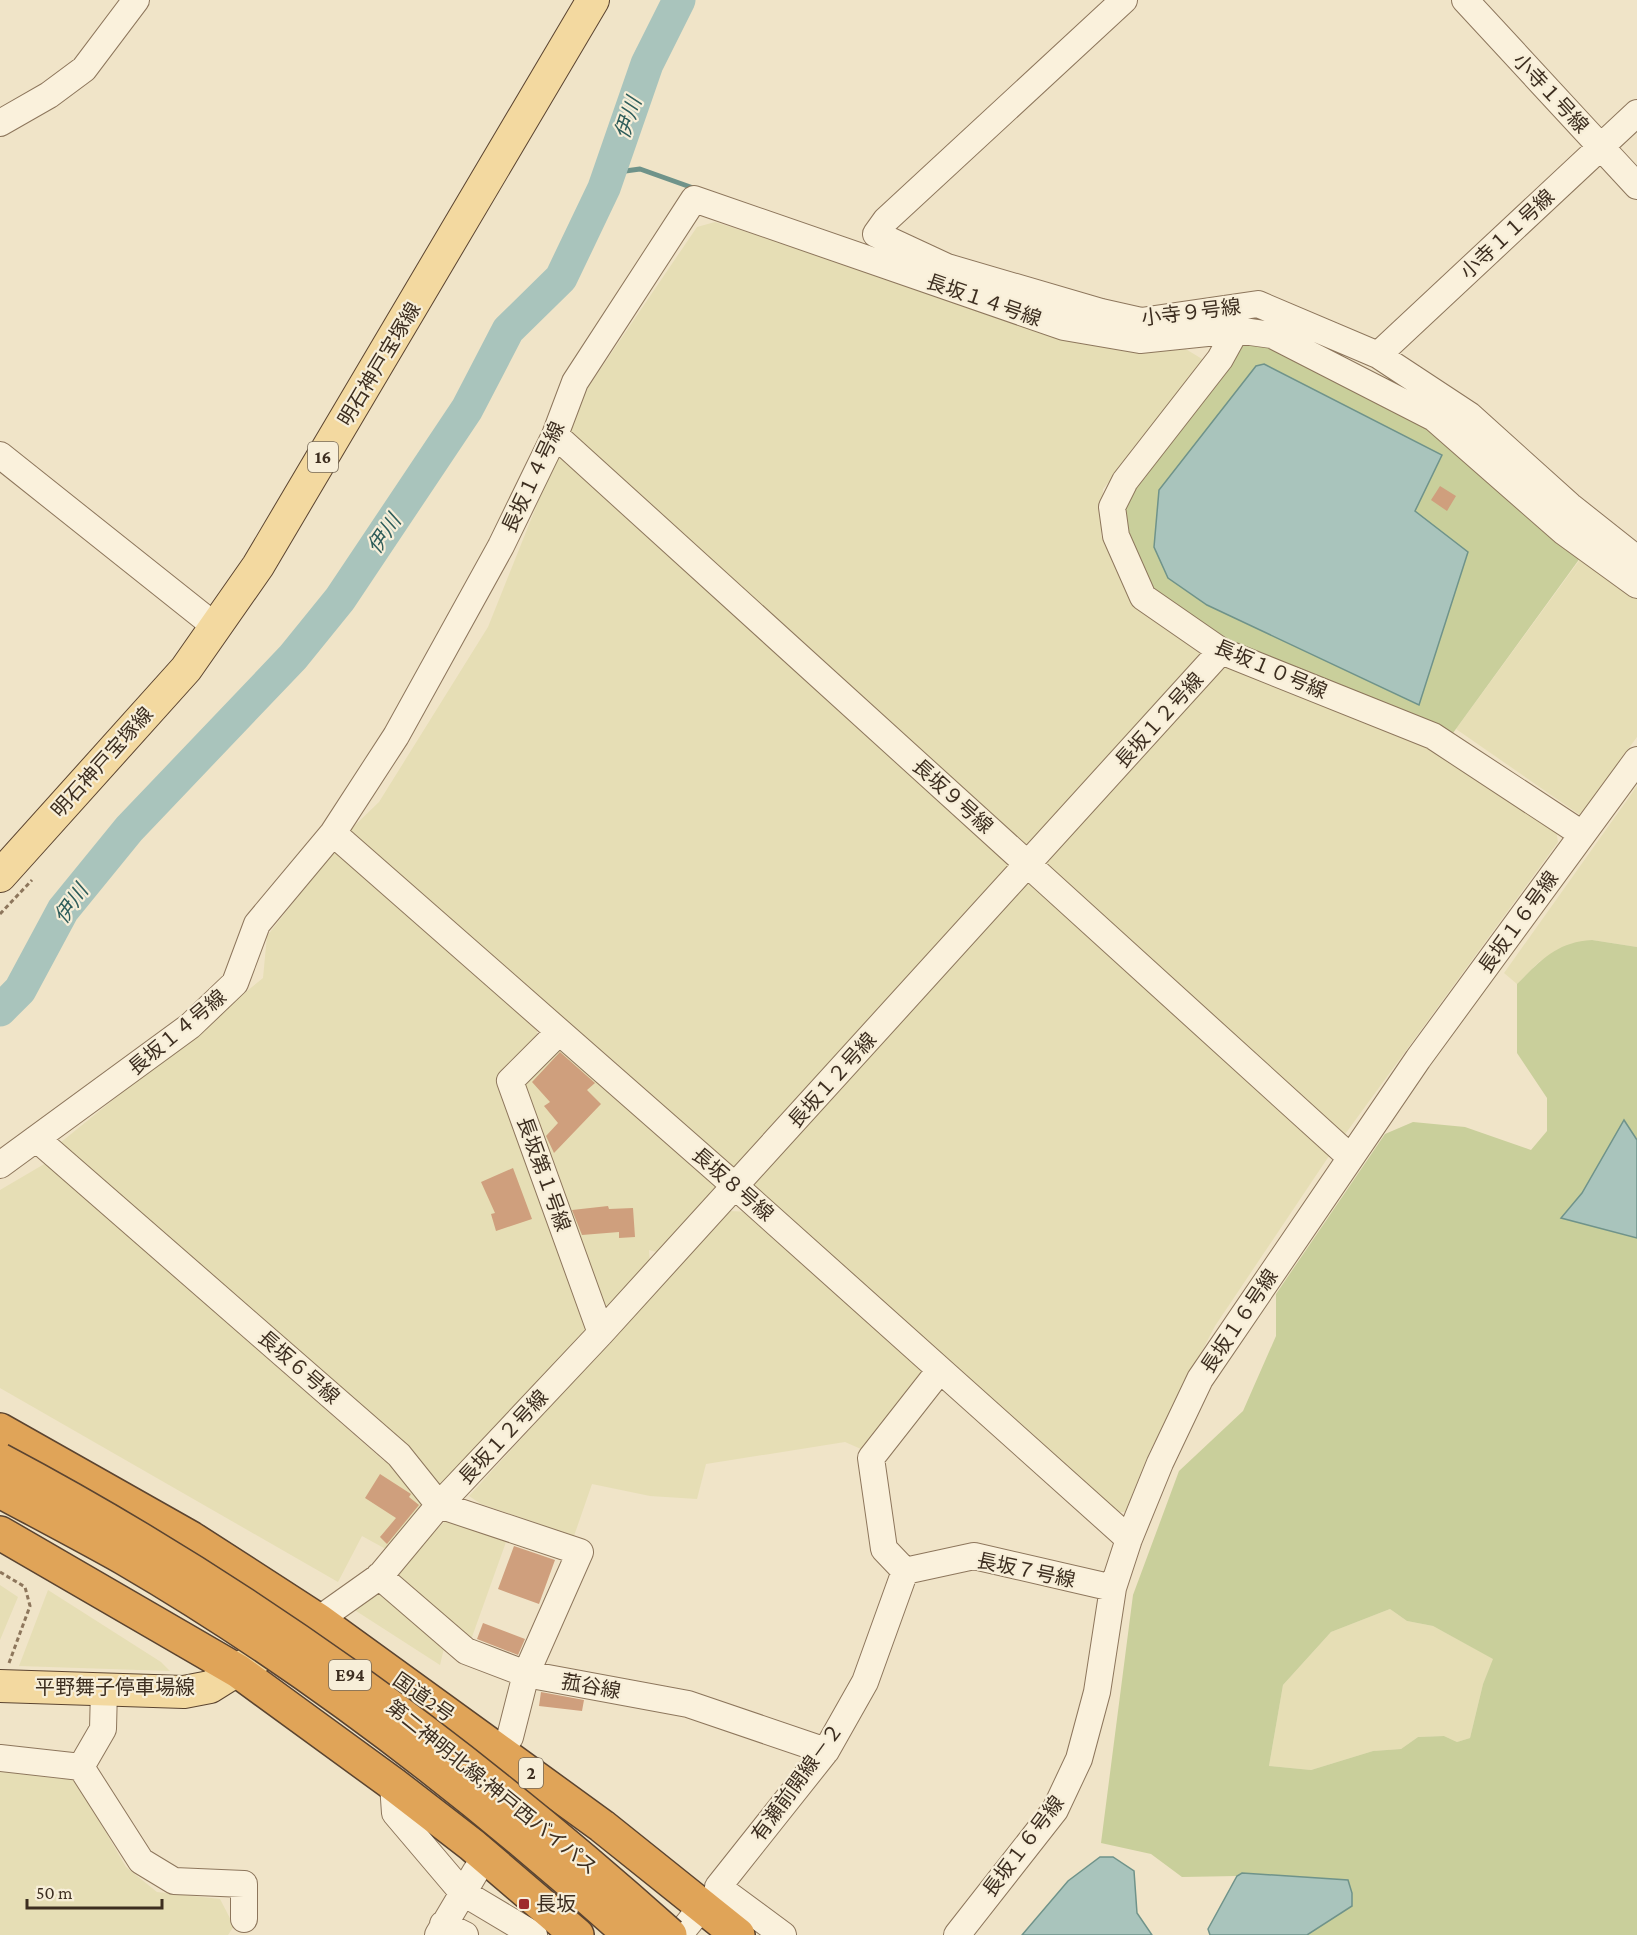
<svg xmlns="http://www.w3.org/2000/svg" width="1637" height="1935" font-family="'Crimson Pro','Noto Sans JP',serif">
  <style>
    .farmland { fill: #e6deb5 }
    .green { fill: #c9cf9b; fill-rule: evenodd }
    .water { fill: #a9c4bc; stroke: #6f938a; stroke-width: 1.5 }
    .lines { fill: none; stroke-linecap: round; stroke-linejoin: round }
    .stream { stroke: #6f938a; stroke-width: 5 }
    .river { stroke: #a9c4bc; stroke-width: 33 }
    .building { fill: #cf9f7d }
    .minor-casing { stroke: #8d765c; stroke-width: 28 }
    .major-casing { stroke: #5b4430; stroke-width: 34 }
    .highway-casing { stroke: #5b4430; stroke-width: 36 }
    .path { stroke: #8d765c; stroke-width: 3; stroke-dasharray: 4.5 3; stroke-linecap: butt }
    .minor { stroke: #faf1dc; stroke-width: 26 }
    .major { stroke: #f3d9a0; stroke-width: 32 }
    .highway { stroke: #e0a458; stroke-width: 33 }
    .highway-bridge-casing { stroke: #5b4430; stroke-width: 36; stroke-linecap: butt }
    .highway-bridge { stroke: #e0a458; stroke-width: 33 }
    .poi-dot { fill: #9e2a2b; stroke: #f7eed8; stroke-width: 2 }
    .labels { text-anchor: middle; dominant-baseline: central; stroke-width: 4.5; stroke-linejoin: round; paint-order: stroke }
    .shield { fill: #f7eed8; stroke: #756857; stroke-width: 1.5 }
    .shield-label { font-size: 18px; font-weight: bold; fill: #3d2e20 }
    .street-label { font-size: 20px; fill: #3d2e20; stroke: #f7eed8 }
    .poi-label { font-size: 20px; fill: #3d2e20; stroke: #f7eed8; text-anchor: start }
    .water-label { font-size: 21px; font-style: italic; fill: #2f5d5a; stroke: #f7eed8 }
  </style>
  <rect width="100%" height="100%" fill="#f0e4c8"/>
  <path class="farmland" d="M715,222L1101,345L1184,348L1207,362L1103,489L1101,536L1125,588L1203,650L739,1169H729L350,830L379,802L488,627L578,402L697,227Z
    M1581,558L1637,598V737L1580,815L1456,729Z
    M1226,663L1448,755L1556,830L1558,842L1327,1159L1215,1326L1150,1451L1125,1512H1109L755,1194L754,1177Z
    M1637,786V947L1592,940L1540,961L1517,984L1504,973Z
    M335,849L537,1025V1034L498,1083L526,1149L590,1332L442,1494L60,1143L263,978L267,936Z
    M554,1042L724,1190L660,1253L649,1250L650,1265L605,1313L521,1079Z
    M46,1163L384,1461L393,1462L429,1509L393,1553L362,1536L338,1582L0,1388V1190Z
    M729,1211L751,1212L924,1371L861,1449L845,1442L706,1464L697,1499L650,1496L592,1484L574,1536L481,1504L469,1496Z
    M446,1520L506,1542L472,1637L460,1636L393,1575Z
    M0,1585L18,1597L0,1640Z
    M48,1590L161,1662L170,1671L19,1666Z
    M377,1592L444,1648L440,1665L353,1609Z
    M1390,1609L1407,1621L1433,1626L1494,1659L1483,1684L1470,1738L1457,1742L1444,1736L1418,1737L1401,1749L1373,1751L1311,1770L1269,1766L1283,1685L1331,1632Z
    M0,1770L75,1779L126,1867L157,1892L220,1899L234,1926L228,1935H0Z"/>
  <path class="green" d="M1240,334L1270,340L1440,434L1583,554L1453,733L1234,645L1163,604L1141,580L1121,505ZM1264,364L1442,455L1415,511Z
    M1592,940L1637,947V1140L1624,1120L1582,1193L1562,1218L1637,1238V1935H1307L1352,1906L1348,1880L1243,1873L1237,1876L1182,1877L1151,1854L1101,1843L1133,1595L1179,1471L1243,1411L1276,1336V1294L1385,1134L1413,1122L1465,1127L1531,1150L1547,1131V1098L1517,1053V984C1541,960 1557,942 1592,940ZM1390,1609L1407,1621L1433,1626L1493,1659L1483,1684L1470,1738L1457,1742L1444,1736L1418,1737L1401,1749L1373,1751L1311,1770L1269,1766L1283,1685L1331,1632Z"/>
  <path class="water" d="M1264,364L1442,455L1415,511L1468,552L1419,705L1207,605L1168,578L1154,547L1159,490L1256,366Z
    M1624,1120L1637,1140V1238L1561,1218L1582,1193Z
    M1100,1857H1113L1134,1871L1137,1913L1152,1935H1022L1068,1881Z
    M1242,1873L1348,1880L1352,1893V1906L1307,1935H1210L1208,1929L1237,1876Z"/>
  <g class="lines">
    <path class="stream" d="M604,188L618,172L640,169L696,189
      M1248,317L1268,321"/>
    <path class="river" d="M0,1010L20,990L63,910L129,829L293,657L340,599L467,409L508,330L561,278L604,188L647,64L679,0"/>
  </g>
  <path class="building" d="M1440,486L1456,496L1447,511L1431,500Z
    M560,1052L595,1083L587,1090L601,1104L554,1153L546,1136L558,1123L544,1106L550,1102L532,1082Z
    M513,1168L532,1219L496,1231L491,1214L495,1213L481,1182Z
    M608,1206L609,1209L633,1208L635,1237L619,1238V1232L582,1235L572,1210Z
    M380,1474L411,1494L409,1497L419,1505L387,1544L380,1537L396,1518L365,1498Z
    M514,1546L555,1560L539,1604L498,1589Z
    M483,1623L525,1639L518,1655L477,1639Z
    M541,1692L584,1700L582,1711L539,1706Z"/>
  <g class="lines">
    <g class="minor-casing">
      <path id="minor" d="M1124,0L886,220L876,234L947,267L1101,312L1141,321L1258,304L1378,355L1469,415L1570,506L1637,559
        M1465,0L1637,186
        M0,123L49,95L84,69L136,0
        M1236,330L1220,359L1125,481L1112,507L1116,536L1143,597L1221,651L1433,736L1582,834
        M1378,355L1637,113
        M555,435L1350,1157
        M0,455L216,627
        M333,833L735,1186L1129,1539
        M559,1032L510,1081L601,1333
        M38,1140L399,1455L439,1505L580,1552L526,1674L510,1737
        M0,1165L190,1026L235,983L257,924L333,833L396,736L501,546L555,435L575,382L694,199L1064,327L1140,340L1236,330L1272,335L1434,418L1564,532L1637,585
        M905,1571L884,1549L871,1458L940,1370
        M905,1571L974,1556L1113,1588
        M379,1576L466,1651L526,1674L688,1704L826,1751
        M318,1620L380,1576L439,1505L601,1333L1221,651
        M0,1758L81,1767L141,1861L174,1881L244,1884V1919
        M81,1767L103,1729L104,1689
        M393,1784L395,1813L462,1892L534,1935
        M443,1924L465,1935
        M438,1935L476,1871
        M679,1935L692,1919
        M783,1935L718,1887L826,1751L865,1682L905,1571
        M957,1935L1055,1810L1079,1759L1097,1692L1113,1588L1129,1539L1160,1463L1200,1379L1418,1059L1637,760"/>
    </g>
    <g class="major-casing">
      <path id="major" d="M0,876L186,669L258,566L593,0
        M0,1686L184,1692L210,1687L290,1637"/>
    </g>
    <g class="highway-casing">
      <path id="highway" d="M0,1430L191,1538L318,1620L602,1826L738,1935
        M0,1533L238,1671L393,1784L472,1845L577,1935"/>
    </g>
    <path class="path" d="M0,914L32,880
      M0,1572L25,1587L30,1606L9,1663"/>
    <use href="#minor" class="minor"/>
    <use href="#major" class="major"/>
    <use href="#highway" class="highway"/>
    <g class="highway-bridge-casing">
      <path id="highway-bridge" d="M0,1460C247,1591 461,1748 670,1935
        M0,1491C41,1513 83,1535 124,1558C306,1664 474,1794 630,1935"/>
    </g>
    <use href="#highway-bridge" class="highway-bridge"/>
  </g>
  <rect class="poi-dot" x="518" y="1898" width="12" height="12" rx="3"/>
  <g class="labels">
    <g class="shield">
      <rect x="308" y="442" width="30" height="30" rx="4.5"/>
      <rect x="329" y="1660" width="42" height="30" rx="4.5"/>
      <rect x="519" y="1758" width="24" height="30" rx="4.5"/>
    </g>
    <g class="shield-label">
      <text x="323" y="457">16</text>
      <text x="350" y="1675">E94</text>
      <text x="531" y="1773">2</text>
    </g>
    <g class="street-label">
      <text transform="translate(1551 93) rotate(47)">小寺１号線</text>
      <text transform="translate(1507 234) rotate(-43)">小寺１１号線</text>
      <text transform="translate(984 300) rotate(19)">長坂１４号線</text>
      <text transform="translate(1191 312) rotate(-7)">小寺９号線</text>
      <text transform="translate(379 364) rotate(-59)">明石神戸宝塚線</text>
      <text transform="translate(533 477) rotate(-65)">長坂１４号線</text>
      <text transform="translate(1271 669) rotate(23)">長坂１０号線</text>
      <text transform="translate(1159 720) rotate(-48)">長坂１２号線</text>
      <text transform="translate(102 762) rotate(-48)">明石神戸宝塚線</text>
      <text transform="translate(953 796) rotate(42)">長坂９号線</text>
      <text transform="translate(1518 922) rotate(-54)">長坂１６号線</text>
      <text transform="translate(177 1032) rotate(-40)">長坂１４号線</text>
      <text transform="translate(832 1080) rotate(-48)">長坂１２号線</text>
      <text transform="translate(544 1174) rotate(70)">長坂第１号線</text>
      <text transform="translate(733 1184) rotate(41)">長坂８号線</text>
      <text transform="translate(1239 1321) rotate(-56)">長坂１６号線</text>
      <text transform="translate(299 1367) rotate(41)">長坂６号線</text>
      <text transform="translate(503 1437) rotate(-47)">長坂１２号線</text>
      <text transform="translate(1026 1570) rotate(12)">長坂７号線</text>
      <text transform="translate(591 1686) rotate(10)">菰谷線</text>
      <text x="115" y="1687">平野舞子停車場線</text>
      <text transform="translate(424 1697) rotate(35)">国道2号</text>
      <text transform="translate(797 1782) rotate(-54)">有瀬前開線－２</text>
      <text transform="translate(492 1787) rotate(39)">第二神明北線;神戸西バイパス</text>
      <text transform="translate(1023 1846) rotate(-53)">長坂１６号線</text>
    </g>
    <g class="poi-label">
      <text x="536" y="1904">長坂</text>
    </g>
    <g class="water-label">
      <text transform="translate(628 118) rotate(-71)">伊川</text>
      <text transform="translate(384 534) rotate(-56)">伊川</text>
      <text transform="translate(71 904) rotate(-55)">伊川</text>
    </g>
  </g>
  <path d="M27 1899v9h135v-9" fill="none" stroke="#3d2e20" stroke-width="3"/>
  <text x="36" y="1899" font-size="18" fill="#3d2e20" stroke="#f7eed8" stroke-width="4.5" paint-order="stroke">50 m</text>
</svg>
